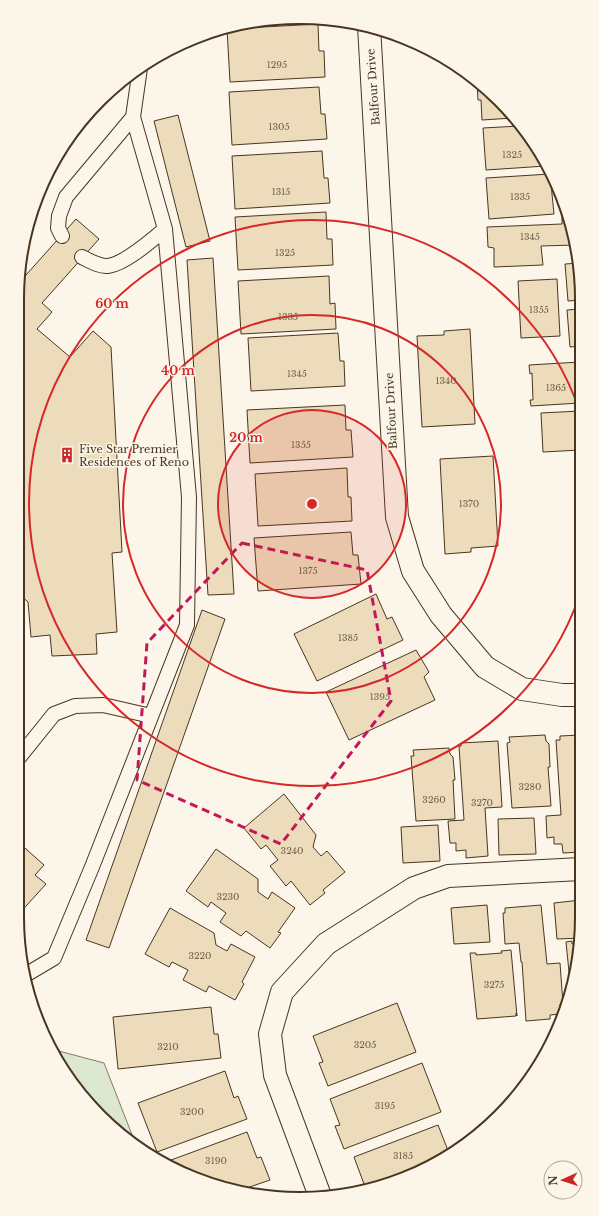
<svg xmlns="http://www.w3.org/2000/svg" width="599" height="1216" font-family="'Libre Baskerville',serif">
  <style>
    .green { fill: #dce7d0; stroke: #887966 }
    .building { fill: #ecdcbc; stroke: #4a3520 }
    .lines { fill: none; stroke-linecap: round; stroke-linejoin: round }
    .lane-casing { stroke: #4a3520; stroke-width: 16 }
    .street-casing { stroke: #4a3520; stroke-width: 24 }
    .lane { stroke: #fbf6e9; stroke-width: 14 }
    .street { stroke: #fbf6e9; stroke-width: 22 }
    .marked { fill: none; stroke: #c2185b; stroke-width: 3; stroke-dasharray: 8 5; stroke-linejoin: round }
    .ring { fill: none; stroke: #d62828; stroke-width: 2 }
    .labels { text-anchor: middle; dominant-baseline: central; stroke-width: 3; stroke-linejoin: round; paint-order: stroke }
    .number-label { font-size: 9px; fill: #725f47 }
    .street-label { font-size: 11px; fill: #4a3520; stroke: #fbf6e9 }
    .poi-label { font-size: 11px; fill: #4a3520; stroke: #fbf6e9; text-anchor: start }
    .rim { fill: none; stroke: #4a3520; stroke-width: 2 }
    .centre { fill: #d62828; stroke: #fbf6e9; stroke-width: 2 }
    .ring-label { font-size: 12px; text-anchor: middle; font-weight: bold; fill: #d62828; stroke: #fbf6e9; stroke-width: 3; stroke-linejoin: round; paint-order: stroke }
  </style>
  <rect width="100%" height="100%" fill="#fbf6e9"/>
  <path class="green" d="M55,1050L104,1063L136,1145L113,1129L76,1089Z"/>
  <path class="building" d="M318,24L319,51H324L325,77L230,82L227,29Z
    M477,81L486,87L513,118L482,120L481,100H478Z
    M319,87L321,114H325L327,139L232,145L229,92Z
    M178,115L210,241L186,247L154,121Z
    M520,126L534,142L546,166L486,170L483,128Z
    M322,151L324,178H328L330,203L235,209L232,156Z
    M550,174L554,214L489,219L486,178Z
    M562,210H567L575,245L541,246L543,265L494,267V248L488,247L487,227L562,224Z
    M326,212L327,239H332L333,265L238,270L235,217Z
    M76,219L99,239L42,303L52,312L37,329L70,357L93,331L111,347L122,552L112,553L117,632L96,634L97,654L52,656L50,635L31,637L28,602L17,592L18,283V284Z
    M213,258L234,594L208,595L187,260Z
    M580,263V300L568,301L565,264Z
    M329,276L330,304L335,303L336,329L241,334L238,281Z
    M557,279L560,336L521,338L518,281Z
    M580,309V346L570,347L567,310Z
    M470,329L475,424L422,427L417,336L444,335V331Z
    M338,333L340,361H344L345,386L251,391L248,338Z
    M580,362V403L531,406L530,400H533L532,373L530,374L529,365Z
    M345,405L346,430H351L353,457L250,463L247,410Z
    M580,411V450L543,452L541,413Z
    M493,456L498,546L471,548V552L445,554L440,459Z
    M575,458H580V496H577Z
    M347,468L348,497H351L352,521L258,526L255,474Z
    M351,532L353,555H358L361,584L258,591L254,538Z
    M376,594L387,619L392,617L403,640L317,681L294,634Z
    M202,610L225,619L109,948L86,940Z
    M416,650L429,672L424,677L435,700L349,740L326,692Z
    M545,735L546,741L549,744L550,767H548L551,806L512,808L507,743L510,742L509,737Z
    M581,735V852L563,853L562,844H554V837L547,838L546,816L561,815L556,740H560V736Z
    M498,741L502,807L485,808L488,856L466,858V850L456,851V843H450L448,821L464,820L459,746H461V743Z
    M449,748L450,754L453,757L455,780H453L455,819L416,821L411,756H414L413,750Z
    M284,794L316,835L313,847L321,856L327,851L345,872L323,890L325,893L310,905L291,881L286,886L270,866L278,860L266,845L261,849L244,828Z
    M534,818L536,854L499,855L498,819Z
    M438,825L440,861L403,863L401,827Z
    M17,841L44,865L35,875L46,884L17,916Z
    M216,849L258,879V892L268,899L272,892L295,908L278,932L281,933L270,948L246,931L241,936L220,922L226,913L211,902L208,907L186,891Z
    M581,900V938L557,939L554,903Z
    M487,905L490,942L454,944L451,908Z
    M541,905L547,964L560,963L563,1004H560L561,1014L550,1015V1019L526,1021L522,962H521L519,943L505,944L503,913H505V908Z
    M170,908L214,933L216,945L227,951L231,944L255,957L242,982L244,984L235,1000L209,986L206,992L183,980L188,970L172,962L169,967L145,954Z
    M572,941V944L580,943L571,992L566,942Z
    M511,950L517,1016L516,1013V1016L477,1019L470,953H476V955L502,953L501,951Z
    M397,1003L416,1052L328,1086L319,1063L323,1062L313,1036Z
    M211,1007L214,1034H218L221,1058L118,1069L113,1017Z
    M422,1063L441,1112L344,1149L335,1126L340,1125L330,1099Z
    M225,1071L234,1098L238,1096L247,1119L157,1152L138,1103Z
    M438,1125L449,1153L425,1170L362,1189L360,1185L364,1184L354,1157Z
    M247,1132L257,1158L261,1157L270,1180L238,1191L163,1163Z"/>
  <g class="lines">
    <g class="lane-casing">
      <path id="lane" d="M62,236L58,228L59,216L66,197L133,117
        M82,257C90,261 100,267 108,266C125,264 152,240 165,229
        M17,760L54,714L75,706L103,705L151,716
        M27,974L54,958L92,867L187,625L189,497L165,229L133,117L140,68"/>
    </g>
    <g class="street-casing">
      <path id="street" d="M369,26L397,517L413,571L441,615L485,667L522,689L562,695H581
        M320,1196L275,1075L270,1034L282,992L326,944L414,888L448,876L581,869"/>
    </g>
    <use href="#lane" class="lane"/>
    <use href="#street" class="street"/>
  </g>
  <path class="marked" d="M242,543L367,570L391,701L281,844L137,780L147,643Z"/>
  <circle cx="312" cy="504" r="94" fill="#d62828" fill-opacity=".12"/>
  <g class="ring">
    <circle cx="312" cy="504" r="94"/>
    <circle cx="312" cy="504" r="189"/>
    <path d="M580 594A283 283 0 1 1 580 412"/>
  </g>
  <defs>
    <g id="building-bare" transform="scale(1.2)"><path d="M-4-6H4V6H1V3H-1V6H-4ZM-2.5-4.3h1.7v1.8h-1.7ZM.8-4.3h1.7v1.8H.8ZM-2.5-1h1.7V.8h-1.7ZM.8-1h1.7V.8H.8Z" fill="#c62828" stroke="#fbf6e9" stroke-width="2.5" paint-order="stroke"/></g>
  </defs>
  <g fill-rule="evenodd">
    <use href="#building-bare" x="67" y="455"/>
  </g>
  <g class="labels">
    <g class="number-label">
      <text x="277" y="64">1295</text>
      <text x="279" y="126">1305</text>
      <text x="512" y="154">1325</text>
      <text x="281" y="191">1315</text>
      <text x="520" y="196">1335</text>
      <text x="530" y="236">1345</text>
      <text x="285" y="252">1325</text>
      <text x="539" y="309">1355</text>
      <text x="288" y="316">1335</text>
      <text x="297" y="373">1345</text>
      <text x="446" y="380">1340</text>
      <text x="556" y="387">1365</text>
      <text x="301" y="444">1355</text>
      <text x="469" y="503">1370</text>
      <text x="308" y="570">1375</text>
      <text x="348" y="637">1385</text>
      <text x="380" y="696">1395</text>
      <text x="530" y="786">3280</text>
      <text x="434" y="799">3260</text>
      <text x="482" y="802">3270</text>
      <text x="292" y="850">3240</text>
      <text x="228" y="896">3230</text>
      <text x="200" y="955">3220</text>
      <text x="494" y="984">3275</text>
      <text x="365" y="1044">3205</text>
      <text x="168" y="1046">3210</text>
      <text x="385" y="1105">3195</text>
      <text x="192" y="1111">3200</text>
      <text x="403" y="1155">3185</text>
      <text x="216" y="1160">3190</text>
    </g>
    <g class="street-label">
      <text transform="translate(373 87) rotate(-94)">Balfour Drive</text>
      <text transform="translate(391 411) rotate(-93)">Balfour Drive</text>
    </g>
    <g class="poi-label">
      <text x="79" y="449">Five Star Premier<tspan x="79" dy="13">Residences of Reno</tspan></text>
    </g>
  </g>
  <path d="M0 0H599V1216H0ZM299 24H300A275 275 0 0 1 575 299V917A275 275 0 0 1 300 1192H299A275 275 0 0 1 24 917V299A275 275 0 0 1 299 24Z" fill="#fbf6e9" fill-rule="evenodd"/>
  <path class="rim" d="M299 24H300A275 275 0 0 1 575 299V917A275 275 0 0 1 300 1192H299A275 275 0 0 1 24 917V299A275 275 0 0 1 299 24Z"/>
  <circle cx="312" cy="504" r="6" class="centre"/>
  <g class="ring-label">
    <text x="112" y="308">60 m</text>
    <text x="178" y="375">40 m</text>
    <text x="246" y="442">20 m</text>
  </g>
  <g transform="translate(563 1180) rotate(267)"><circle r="19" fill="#fbf6e9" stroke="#b4a999"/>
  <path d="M0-3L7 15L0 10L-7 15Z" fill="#c62828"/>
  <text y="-6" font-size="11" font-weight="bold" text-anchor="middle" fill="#4a3520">N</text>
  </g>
</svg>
